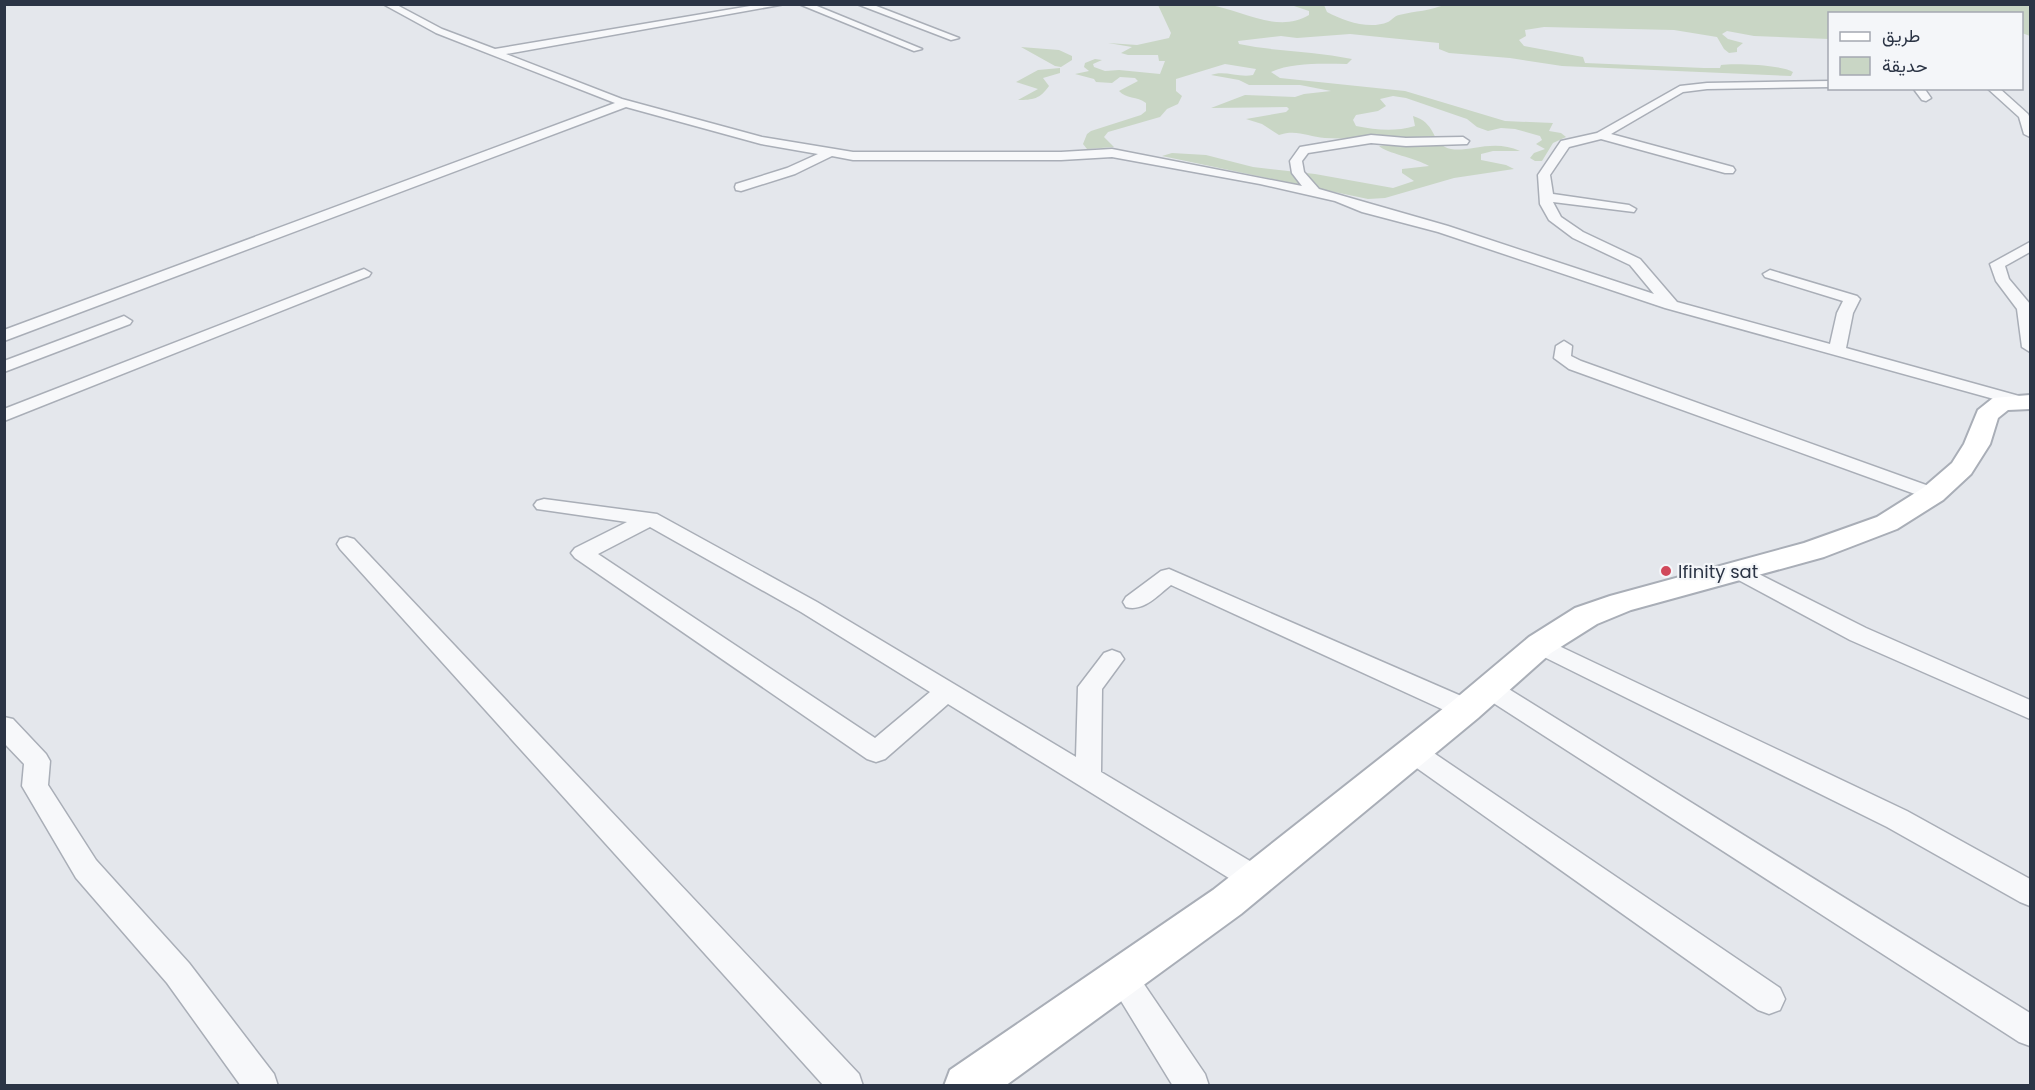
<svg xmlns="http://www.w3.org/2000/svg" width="2035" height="1090" font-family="Poppins,Vazirmatn,sans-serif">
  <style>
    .green { fill: #c9d6c5 }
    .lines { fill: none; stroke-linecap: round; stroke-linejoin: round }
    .street-casing { stroke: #a9aeb7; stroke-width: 3 }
    .secondary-casing { stroke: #a9aeb7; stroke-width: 4 }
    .street { fill: #f7f8fa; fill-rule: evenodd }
    .secondary { fill: #fff; fill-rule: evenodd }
    .poi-dot { fill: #d1495b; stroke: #f4f6f9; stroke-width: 2 }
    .labels { text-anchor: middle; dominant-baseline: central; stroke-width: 4.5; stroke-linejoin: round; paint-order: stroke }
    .poi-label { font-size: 18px; fill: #2b3445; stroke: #f4f6f9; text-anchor: start }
  </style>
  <rect width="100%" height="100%" fill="#e4e7ec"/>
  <path class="green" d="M1446,4L2030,5V36L2022,33V14H1830L1829,39L1754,36L1727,31L1722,34L1728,39L1743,43L1737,48V52L1729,53L1724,49L1717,37L1674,30L1544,27L1525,30L1526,36L1519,40L1524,46L1583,57L1585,63L1704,68H1720L1721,65C1733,63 1784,65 1793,72L1791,76L1562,66L1510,58L1449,53L1439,49V43L1350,34L1297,38L1281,36L1238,41L1239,44C1277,52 1315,51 1352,59L1347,64C1322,64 1294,62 1271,72L1280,78L1405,91L1505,121L1553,123L1549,131L1561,133L1566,137L1553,143L1542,161H1535L1530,158L1534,153L1545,149L1536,144L1542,140L1540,136L1515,129L1501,128L1488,131L1477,127L1467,119L1406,98L1393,96L1380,99L1386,106L1378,111L1356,115L1353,120L1356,126C1377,130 1394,132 1415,126L1413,116C1436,123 1431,140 1445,147C1463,156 1491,137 1520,151H1493L1481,154V160L1506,165L1514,169L1454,178L1385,198L1368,199L1162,156L1172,153L1206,155L1253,167L1315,174L1393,188L1414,181L1402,173V169L1429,166C1416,158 1386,153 1379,146L1415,142C1385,134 1357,140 1325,138C1308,137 1297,129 1279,135L1262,124L1246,119L1286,112L1289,109L1287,107L1211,108L1245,95L1295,97L1304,94L1331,91L1300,85H1249L1239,80L1211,75C1224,70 1239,78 1253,75L1256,69L1225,64L1176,79V91L1182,96L1178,104L1167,109L1160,117L1108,132L1104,137L1114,147L1087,149L1083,144L1087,134L1091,131L1141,115L1146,111V103C1137,96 1126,99 1119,91L1138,81L1135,78L1120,77L1112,83L1096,82L1094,79L1075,74L1089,71L1084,67L1085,63L1095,59L1102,60L1093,64L1094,67L1105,71L1119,70L1160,74L1165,61H1159L1158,55H1128L1121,53L1132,47L1108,43L1137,45L1169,38L1171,33L1158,5C1175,5 1194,2 1210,5C1242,10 1278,34 1309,15V11L1291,5H1324L1327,12C1344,21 1369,30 1388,22C1392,20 1394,16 1399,15C1415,11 1431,11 1446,4Z
    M1021,47L1059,50L1072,56V60L1061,67L1055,66Z
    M1060,68V73L1043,78L1049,86C1040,99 1033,100 1018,100L1038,89L1016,82L1038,70Z"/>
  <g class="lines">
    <g class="street-casing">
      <path id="street" d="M383,4H395L442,29L495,49L762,4H785L506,54L622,99L762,137L853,152H1061L1112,149L1302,186L1292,173L1290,161L1300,147L1371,135L1406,138L1463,137L1469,141L1467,144L1406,146L1371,143L1308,153L1302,161L1304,172L1319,189L1448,226L1654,294L1630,265L1573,238L1549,220L1540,204L1538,175L1561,141L1597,133L1680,86L1707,83L1830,81V87L1707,89L1683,92L1611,134L1733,167L1735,170L1733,173H1725L1601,139L1569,147L1550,175L1553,194L1629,205L1636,209L1634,212L1553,202L1554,204L1561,217L1583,232L1640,259L1677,302L1830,344L1837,313L1843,301L1765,277L1763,274L1770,270L1857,296L1860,299L1853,313L1846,348L2030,399V409L1665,308L1438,232L1362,212L1335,201L1260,184L1112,157L1061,160H853L832,156L795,174L741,191L736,190L735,187L736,184L787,168L818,154L761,144L626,107L4,341V330L615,103L436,33Z
        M799,4H812L922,49L914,51Z
        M857,4H871L959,38L951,40Z
        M1913,88H1924L1931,98L1926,101L1922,100Z
        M1987,88H1999L2028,114L2030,118V137L2024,134L2019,117Z
        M2030,242V252L2005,266L2009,279L2030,304V352L2022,347L2017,309L1996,281L1990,264Z
        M364,269L371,273L369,276L4,421V409Z
        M124,316L132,321L130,324L4,372V361Z
        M1564,341L1572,346L1571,356L1581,361L1940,490L1943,494L1940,498H1926L1569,369L1554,358L1556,346Z
        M544,499L657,514L817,602L1076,757L1078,687L1104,653L1112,650L1120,653L1124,659L1102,689L1101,772L1265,870L1269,879L1265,888L1255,891L1245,888L948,704L885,759L876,762L867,759L575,558L571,553L575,548L627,522L537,509L534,505L537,501ZM650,527L801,612L930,692L875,738L598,554Z
        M347,537L354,539L859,1074L863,1086H824L340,549L337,544L340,539Z
        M1739,564L1866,628L2030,700V719L1850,640L1731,576L1728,571L1731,566Z
        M1169,569L1475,702L1478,709L1475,716L1466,718L1457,716L1171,585C1158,595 1144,612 1126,607L1123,602L1126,597L1161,571Z
        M1540,637L1907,811L2030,879V906L2020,902L1887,827L1532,651L1528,645L1532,639Z
        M1490,680L1499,683L2030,1013V1046L2019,1042L1481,695L1478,689L1481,683Z
        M4,717L13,719L46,754L50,761L48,785L96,860L189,963L274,1074L278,1086H241L167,983L76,878L22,786L24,764L4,743Z
        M1413,742L1422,745L1780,988L1785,999L1780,1010L1769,1014L1758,1010L1404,759L1400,752L1404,745Z
        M1122,964L1133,968L1205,1074L1209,1086H1173L1107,978L1111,968Z"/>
    </g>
    <g class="secondary-casing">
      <path id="secondary" d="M2030,395V409L2008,410L1998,418L1990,444L1971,474L1943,500L1897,529L1824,557L1631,610L1597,624L1551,653L1478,718L1241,914L1005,1086H944L950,1070L1213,890L1454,700L1529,637L1575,608L1610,596L1804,543L1877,517L1923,488L1952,463L1964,444L1978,410L1993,398Z"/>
    </g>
    <use href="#street" class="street"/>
    <use href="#secondary" class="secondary"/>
  </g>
  <circle class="poi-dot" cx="1666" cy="571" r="6"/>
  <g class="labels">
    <g class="poi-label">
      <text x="1678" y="571">Ifinity sat</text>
    </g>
  </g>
  <rect width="2035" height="1090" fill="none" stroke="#2b3445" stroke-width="12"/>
  <rect x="1828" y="12" width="195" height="78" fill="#f4f6f9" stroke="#a4a8b1" stroke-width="1.5"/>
  <rect x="1840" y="32" width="30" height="9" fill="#ffffff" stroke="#a4a8b1" stroke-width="1.5"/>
  <text x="1882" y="42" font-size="18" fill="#2b3445">طريق</text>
  <rect x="1840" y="57" width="30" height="18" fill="#c9d6c5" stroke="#a4a8b1" stroke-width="1.5"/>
  <text x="1882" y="72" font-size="18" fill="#2b3445">حديقة</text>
</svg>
